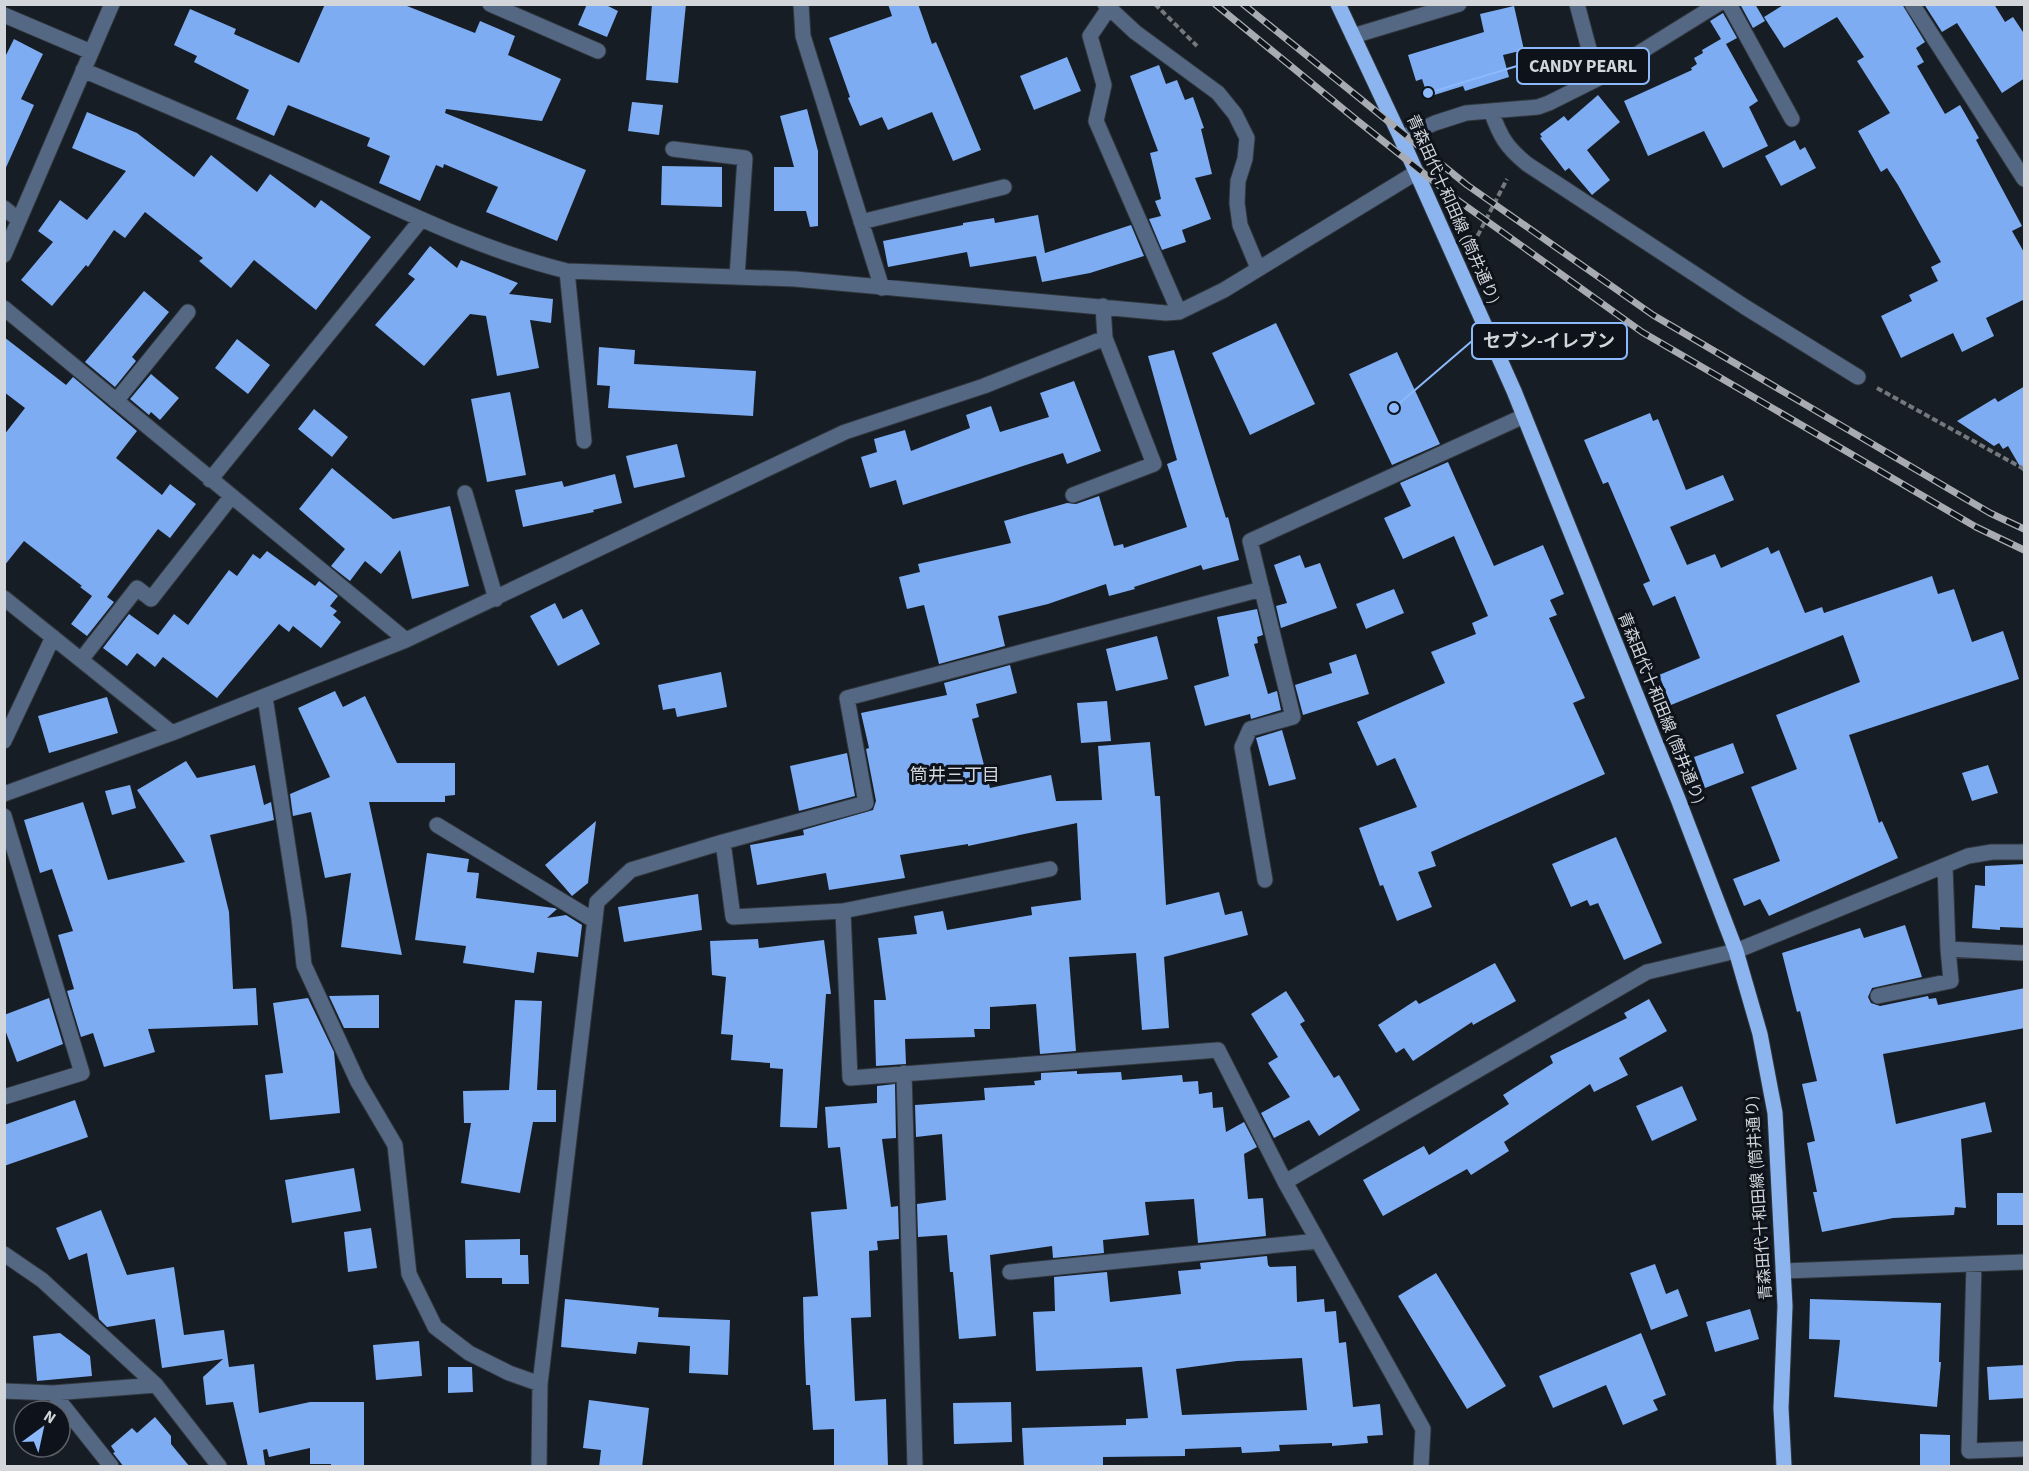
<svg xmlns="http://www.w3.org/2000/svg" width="2029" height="1471" font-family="'Source Sans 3','Noto Sans JP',sans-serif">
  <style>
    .building { fill: #7dacf2; fill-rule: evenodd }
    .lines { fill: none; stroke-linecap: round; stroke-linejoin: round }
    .minor-casing { stroke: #31373e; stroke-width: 17 }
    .major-casing { stroke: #31373e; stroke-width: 17 }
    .path { stroke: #73787e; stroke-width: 4; stroke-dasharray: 6 3; stroke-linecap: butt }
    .minor { stroke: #546884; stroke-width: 15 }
    .major { stroke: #8cb5f0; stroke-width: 15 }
    .rail-casing { stroke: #a8acb2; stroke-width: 7 }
    .rail { stroke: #0e131b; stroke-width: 4.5; stroke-dasharray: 14; stroke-linecap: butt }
    .labels { text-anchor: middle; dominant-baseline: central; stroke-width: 6; stroke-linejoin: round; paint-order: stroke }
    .street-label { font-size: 16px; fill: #d2d6db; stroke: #0e131b }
    .neighbourhood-label { font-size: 18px; fill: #d2d6db; stroke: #0e131b }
    .leader { fill: none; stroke: #8cb9fc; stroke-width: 2 }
    .callout-dot { fill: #8cb9fc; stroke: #0e131b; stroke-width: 2 }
    .callout { fill: #0e131b; stroke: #8cb9fc; stroke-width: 2 }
    .callout-label { font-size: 18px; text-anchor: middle; font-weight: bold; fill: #d2d6db }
  </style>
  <rect width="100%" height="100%" fill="#171d24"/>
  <path class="building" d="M325,4H402L475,33L480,21L515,36L508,55L561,79L542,121L446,109L445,113L586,170L557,241L486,212L498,187L444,164L443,168L436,165L420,201L379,183L390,156L367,146L370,138L288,105L274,136L236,119L249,90L194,62L197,56L174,45L190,9L236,29L234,34L299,63Z
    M587,4H604L618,11L607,37L578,25Z
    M652,4H686L678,83L646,80Z
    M888,4H918L932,44L936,42L981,150L953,161L932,112L888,130L882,117L860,126L848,98L850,97L829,38L892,16Z
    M1740,4H1755L1765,21L1753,28Z
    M1785,4H1902L1925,42L1916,48L1924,62L1917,66L1945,114L1960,105L1979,138L1976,140L2022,226L2012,231L2025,254V299L1986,318L1994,336L1962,352L1953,333L1901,358L1881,316L1912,301L1909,295L1938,281L1931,267L1941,262L1898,185L1887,168L1881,172L1858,131L1890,113L1857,61L1864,57L1837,17L1784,48L1764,17Z
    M1924,4H1994L2005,22L2013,17L2025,35V78L2002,93L1957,23L1942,32Z
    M1514,6L1524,50L1503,55L1509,77L1465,91L1463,86L1428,97L1422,79L1416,81L1408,55L1484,32L1480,14Z
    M1723,13L1737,38L1726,44L1758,101L1749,107L1768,146L1723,168L1704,131L1648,156L1624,101L1692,70L1691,68L1697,64L1694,58L1703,53L1702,50L1721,39L1710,21Z
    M14,39L43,54L21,99L34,105L4,172V59Z
    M1067,57L1081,91L1034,110L1020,76Z
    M1159,65L1166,84L1177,80L1185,100L1193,97L1204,128L1201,129L1212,174L1195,178L1211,219L1182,230L1186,242L1162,250L1149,219L1161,216L1155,201L1161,199L1150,153L1158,151L1130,76Z
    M1598,95L1620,122L1587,150L1610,180L1592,195L1569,168L1565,171L1540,138L1542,137L1540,134L1564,116L1568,121Z
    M632,102L663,105L659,135L628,131Z
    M807,109L818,151V226L810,227L806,211H774V167H794L780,116Z
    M87,112L137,133L194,177L211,155L257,192L270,174L315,208L321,200L371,237L316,310L254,260L231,288L199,261L203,258L145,212L125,238L114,230L88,267L86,265L52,306L21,280L53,242L38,231L60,200L87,220L126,171L72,148Z
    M1795,140L1800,150L1805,147L1816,168L1781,186L1765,156Z
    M662,166L722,167V207L661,205Z
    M1038,215L1045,253L1131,225L1144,256L1090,273L1042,282L1036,256L970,267L967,252L888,267L883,241L963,225V223L994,218L995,223Z
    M430,246L457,268L461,260L518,283L509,294L553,299L551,323L530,320L539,368L497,376L486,316L470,314L424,366L375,325L415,279L408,274Z
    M144,291L169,312L132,357L136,361L115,387L85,362Z
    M1276,323L1315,404L1250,435L1212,353Z
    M4,337L66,385L73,377L137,431L116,458L162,495L170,484L196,504L170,538L158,529L107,597L114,602L87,636L71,624L92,596L80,587L82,586L24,541L4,566V435L25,408L4,392Z
    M237,339L270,365L248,394L215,368Z
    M599,347L635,350L634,364L756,371L753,416L608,408L610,386L597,385Z
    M1174,350L1226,518L1228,517L1239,560L1203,570L1201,565L1134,587L1135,589L1109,596L1106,584L1048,604L998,616L1005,646L939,664L924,605L907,609L899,577L920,572L918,564L1011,543L1004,521L1067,503L1076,504L1099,496L1114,546L1123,544L1124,548L1187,527L1167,464L1177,460L1148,356Z
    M1397,352L1440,444L1392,465L1349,374Z
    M151,374L179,398L160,420L151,412L149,415L130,399Z
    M1074,381L1101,451L1067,464L1063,453L903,505L896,480L870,488L861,457L877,452L874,439L905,430L911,451L970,428L966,415L991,406L1000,432L1049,417L1040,393Z
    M2025,386V475L2008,446L2003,449L1999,443L1994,446L1957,421L1995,398L1998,402Z
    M510,392L526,475L487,482L471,399Z
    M314,409L348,437L332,457L298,429Z
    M1650,413L1653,421L1658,419L1686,490L1723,475L1734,500L1670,527L1687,565L1715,554L1721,568L1768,547L1771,554L1779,550L1805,613L1822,607L1824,613L1932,576L1938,594L1954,589L1972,642L2003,631L2019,679L1849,735L1879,823L1882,821L1898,858L1769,916L1760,899L1744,906L1733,879L1780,861L1751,787L1797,769L1776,715L1860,682L1843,635L1671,705L1659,675L1700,658L1675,596L1653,606L1643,584L1650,581L1608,482L1603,484L1584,440Z
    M677,444L685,477L634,488L626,456Z
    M1448,462L1494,566L1543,545L1564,594L1550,600L1557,615L1549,618L1585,698L1573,703L1605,774L1431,852L1436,866L1418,872L1432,907L1397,921L1383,885L1380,886L1359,828L1417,807L1395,758L1377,766L1357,722L1445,683L1431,652L1476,634L1472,623L1488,616L1454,536L1403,559L1384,518L1411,506L1400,483Z
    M332,468L393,519L450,506L469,586L412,599L400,550L381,574L365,561L350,581L331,566L345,549L299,509Z
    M615,474L622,503L593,510L594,512L523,527L515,490L562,481L564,487Z
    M267,551L315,586L319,581L338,596L330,606L337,611L333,615L341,622L321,648L293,626L289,632L279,624L217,698L163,657L155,667L137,653L127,666L103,648L129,614L158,635L174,614L188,625L229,570L237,576L253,554L260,559Z
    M1300,555L1305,568L1320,563L1337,608L1281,628L1276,606L1287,603L1274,565Z
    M1394,589L1404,613L1366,629L1356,604Z
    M555,603L563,619L582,609L600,644L558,666L530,616Z
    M1257,609L1263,635L1257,637L1258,643L1254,644L1268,694L1277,691L1281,710L1251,719L1250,714L1205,726L1194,686L1229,676L1217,617Z
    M1157,636L1168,679L1116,691L1106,649Z
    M1356,654L1369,694L1303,715L1295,685L1332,673L1329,663Z
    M1010,665L1017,693L976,704L979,717L972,719L990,788L1051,775L1056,801L1102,800L1098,746L1150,742L1155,796H1160L1166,905L1219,892L1225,915L1242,911L1248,935L1164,957L1169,1028L1142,1030L1136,953L1069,957L1076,1051L1040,1054L1036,1004L990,1007V1029H974L975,1037L905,1039L906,1064L876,1066L874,1000H886L878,938L917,934L914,916L943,911L947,930L1032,915L1031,907L1081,900L1077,823L968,846V844L900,855L905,878L829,890L826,873L757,885L750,845L804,835L803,830L873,810L876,801L866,749L869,748L861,713L947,695L944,683Z
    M721,672L727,707L677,717L675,708L663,710L658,685Z
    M335,691L343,707L365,696L397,763H455V795L445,796V802H369L402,955L341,947L351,873L325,878L311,812L293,816L290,794L330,777L298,708Z
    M107,697L118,733L49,753L38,716Z
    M1107,701L1111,741L1081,743L1077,703Z
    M1282,730L1296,779L1269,786L1256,738Z
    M1733,743L1744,773L1705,788L1694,757Z
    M847,753L855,796L799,811L790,766Z
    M186,761L197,778L255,765L264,805L271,802L274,820L210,835L229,912L233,989L256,988L258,1025L148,1029L155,1052L104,1067L93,1033L81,1037L67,991L74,989L58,935L73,931L52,869L40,873L24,820L83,802L108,880L185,862L137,790Z
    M1988,765L1998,793L1972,801L1962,773Z
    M130,785L136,808L112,815L105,791Z
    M596,821L588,883L572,896L545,865Z
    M1616,837L1662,943L1624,960L1598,903L1590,906L1587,900L1571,907L1552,864Z
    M427,853L469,859L467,872L479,873L476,898L554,908L557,909L547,918L566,915L582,925L578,957L537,952L534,973L463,963L466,946L415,940Z
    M2025,864V928L2000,927V930L1972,928L1975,885L1985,886V866Z
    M698,894L702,930L624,942L618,907Z
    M1905,925L1922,977L1872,988L1868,997L1871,1003L1880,1006L1928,996L1929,999L1936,998L1938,1005L2025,988V1028L1883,1054L1896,1124L1985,1102L1992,1132L1961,1139L1966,1208L1955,1207L1954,1215L1893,1218L1822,1232L1813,1192H1817L1807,1143L1815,1141L1802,1084L1817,1081L1800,1011L1797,1012L1782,953L1860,928L1864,938Z
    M758,939L759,948L824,940L831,994H826L817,1128L780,1127L783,1069L770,1068V1063L731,1060L733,1035L721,1034L726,977L712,975L710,941Z
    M1495,963L1516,1001L1473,1025L1472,1022L1413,1061L1404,1048L1396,1053L1378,1025L1416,1000L1419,1004Z
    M1286,991L1305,1021L1300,1024L1334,1078L1339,1075L1360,1110L1319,1136L1309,1120L1274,1138L1261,1113L1290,1097L1268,1063L1278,1057L1251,1014Z
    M379,995V1028H344L329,996Z
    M49,998L63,1044L17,1062L4,1027V1015Z
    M308,998L334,1052L340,1113L270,1120L265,1075L283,1073L273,1003Z
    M1649,999L1667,1031L1619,1058L1628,1075L1594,1092L1590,1084L1504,1142L1509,1151L1471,1175L1467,1169L1383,1216L1363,1180L1424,1146L1429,1155L1509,1104L1503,1095L1553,1063L1550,1056L1627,1018L1624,1013Z
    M515,1000L542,1001L537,1090H556V1122H533L520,1193L461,1183L471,1123H464L463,1091L509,1090Z
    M1077,1071V1074L1121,1072L1122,1080L1182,1075L1183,1082L1198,1081L1199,1094L1212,1092L1213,1108L1223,1107L1226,1132L1244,1122L1257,1147L1244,1154L1248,1199L1263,1198L1266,1236L1198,1243L1194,1199L1145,1202L1149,1235L1103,1240L1104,1253L1053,1258L1052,1246L990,1255L996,1336L959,1339L953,1272H950L947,1235L918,1237L917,1204L946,1200L942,1134L916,1137L915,1105L985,1100L984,1088L1035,1085L1034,1081L1041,1080V1073Z
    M895,1084L896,1138L882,1139L891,1207L898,1206L899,1239L877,1241L878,1250L869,1251L871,1317L851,1318L855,1401L886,1399L888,1467H834V1429L813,1430L810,1385H806L804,1338L803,1297L818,1296L811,1212L847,1209L840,1147L828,1148L825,1107L877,1103V1086Z
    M1682,1086L1697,1120L1652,1141L1636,1106Z
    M75,1100L88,1137L4,1166V1125Z
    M354,1168L361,1211L292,1223L285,1180Z
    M1997,1193H2025V1225H1997Z
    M101,1210L127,1275L174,1267L184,1335L224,1330L229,1367L254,1364L259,1413L310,1402H364V1467H331V1464H310V1448L269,1457L267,1449L263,1450L265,1465L248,1467L233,1402L206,1405L203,1377L223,1359L162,1368L155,1319L107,1327L99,1319L87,1253L69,1260L56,1228Z
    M371,1228L377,1268L348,1272L344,1232Z
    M520,1239V1255H528L529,1284H502V1278H466L465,1240Z
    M1267,1256L1268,1265L1270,1267L1296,1266L1297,1302L1324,1299L1325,1312L1336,1311L1339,1343L1346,1342L1353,1407L1380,1404L1383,1435L1367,1436L1368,1443L1332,1446V1443L1279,1445L1280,1451L1242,1453L1241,1447L1185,1449V1456L1103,1457V1467H1024L1022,1428L1126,1425V1419L1148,1418L1142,1367L1036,1371L1033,1312L1055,1311L1054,1277L1107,1272L1110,1302L1181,1294L1178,1271L1201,1269L1200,1263ZM1302,1358L1307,1410L1182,1415L1176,1369L1237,1361Z
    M1655,1264L1666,1294L1678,1289L1688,1316L1651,1330L1630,1273Z
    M1436,1273L1506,1386L1467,1409L1398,1296Z
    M565,1299L659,1308L658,1317L730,1320L728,1375L689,1373L690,1346L638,1342L636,1354L561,1347Z
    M1810,1299L1941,1303L1939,1362H1941L1937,1407L1834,1397L1840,1340L1809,1339Z
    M1750,1309L1759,1339L1715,1352L1706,1322Z
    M60,1333L90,1356L92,1376L37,1381L33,1336Z
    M1641,1333L1666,1395L1653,1400L1658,1410L1623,1425L1606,1385L1553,1408L1539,1376Z
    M419,1341L422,1376L376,1380L373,1345Z
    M2025,1365V1398L1989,1400L1987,1367Z
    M448,1367H472L473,1392L448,1393Z
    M589,1400L649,1408L642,1467H599L601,1450L583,1448Z
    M1011,1402L1012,1442L954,1444L953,1403Z
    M155,1417L171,1436V1444L190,1467H124L113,1453L115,1452L111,1446L132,1428L137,1433Z
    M1920,1434L1950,1435V1466L1920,1465Z"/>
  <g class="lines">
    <g class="minor-casing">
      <path id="minor" d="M490,4L598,51
        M801,4L803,36L882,288
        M1105,4L1135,32L1218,93L1235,114L1247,138L1245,159L1238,181L1237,203L1240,225L1258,268
        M1577,4L1597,79
        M1729,4L1792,119
        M1912,4L2024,179
        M1109,8L1090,36L1104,85L1096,121L1179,312
        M4,15L91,52
        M1353,36L1459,4
        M83,70C158,102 234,134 309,168C393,206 477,249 567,271L795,279L1166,313L1179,312L1224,290L1417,172
        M1491,111C1500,136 1506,147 1527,164L1745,307L1858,377
        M1401,138L1435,123L1466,113L1538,107L1549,103L1597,79L1718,4
        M673,149L745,158L737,277
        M4,208L19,220
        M861,222L1004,187
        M4,255L112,4
        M567,271L584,441
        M4,308L406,640
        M116,401L188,312
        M210,480L421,220
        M465,493L496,599
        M1073,495L1154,464L1105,338
        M4,598L172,733
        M81,660L137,588L151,599L231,497
        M265,697L299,918L304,965L358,1082L395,1145L409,1274L435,1327L469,1353L509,1373L540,1384
        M4,741L53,637
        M4,794L172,733L406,640L845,432L984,386L1105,338L1103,306
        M4,816L82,1073L4,1097
        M437,825L595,921
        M723,842L866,803L847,698L1262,589
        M1945,866L1948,949L2024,953
        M1265,880L1242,747L1250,729L1293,717L1250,541L1524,416
        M843,911L850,1078L1218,1050L1285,1182L1423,1429L1421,1466
        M1878,996L1951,981L1948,949
        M904,1073L915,1466
        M1285,1182L1647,972L1736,951L1968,856L1992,852H2024
        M4,1254L42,1280L156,1385L219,1466
        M1974,1264L1969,1451L2024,1449
        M1783,1271L2024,1262
        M1010,1272L1318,1241
        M4,1391L53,1393L156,1385
        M53,1393L111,1466
        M539,1466L540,1384L597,902L631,870L723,842L733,917L843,911L1050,869"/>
    </g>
    <g class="major-casing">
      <path id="major" d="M1338,4L1401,138L1514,391L1678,799L1736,951L1760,1034L1775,1113L1785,1306L1781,1408L1784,1466"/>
    </g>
    <path class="path" d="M1155,4L1197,46
      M1472,243L1477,237L1507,179
      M1877,388L2024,469"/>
    <use href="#minor" class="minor"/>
    <use href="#major" class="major"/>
    <g class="rail-casing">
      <path id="rail" d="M1215,4L1359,122L1456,199L1642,332L1976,527L2024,550
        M1243,4L1467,185L1653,315L1990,513L2024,529"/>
    </g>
    <use href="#rail" class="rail"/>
  </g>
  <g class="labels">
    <g class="street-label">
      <text transform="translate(1453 209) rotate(66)">青森田代十和田線 (筒井通り)</text>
      <text transform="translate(1661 708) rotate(68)">青森田代十和田線 (筒井通り)</text>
      <text transform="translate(1759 1198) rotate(-94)">青森田代十和田線 (筒井通り)</text>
    </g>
    <g class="neighbourhood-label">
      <text x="955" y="775">筒井三丁目</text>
    </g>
  </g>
  <path class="leader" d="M1428 93L1517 66M1394 408L1472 341"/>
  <g class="callout-dot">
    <circle cx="1428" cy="93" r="6"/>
    <circle cx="1394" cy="408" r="6"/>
  </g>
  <g class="callout">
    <rect x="1517" y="48" width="132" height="36" rx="6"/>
    <rect x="1472" y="323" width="155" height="36" rx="6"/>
  </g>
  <g class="callout-label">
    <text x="1583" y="72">CANDY PEARL</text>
    <text x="1549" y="347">セブン-イレブン</text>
  </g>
  <rect width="2029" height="1471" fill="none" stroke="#d2d6db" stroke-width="12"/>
  <g transform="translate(42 1429) rotate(33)"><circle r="28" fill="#0e131b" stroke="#5c6168" stroke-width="1.5"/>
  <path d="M0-4.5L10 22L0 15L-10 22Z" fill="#8cb9fc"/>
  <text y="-9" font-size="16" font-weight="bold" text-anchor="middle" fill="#d2d6db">N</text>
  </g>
</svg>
